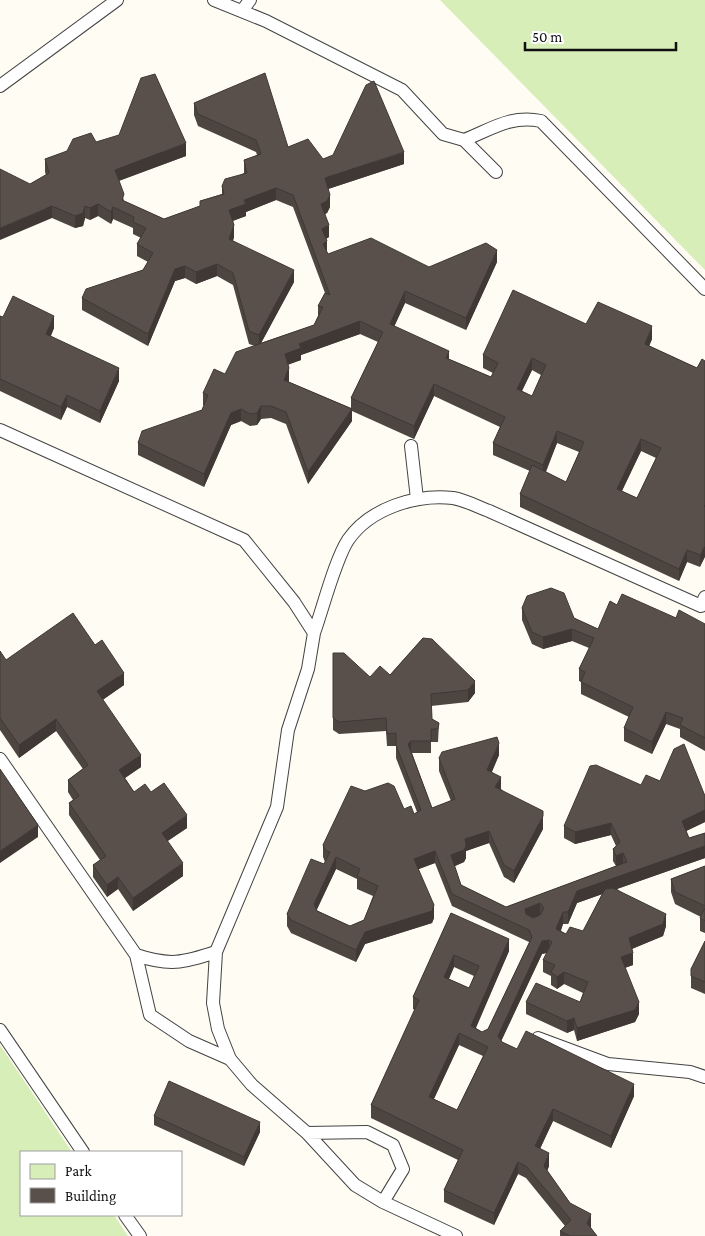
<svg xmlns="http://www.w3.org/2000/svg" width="705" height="1236" font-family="'Crimson Pro',serif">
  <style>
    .green { fill: #d7eeb8 }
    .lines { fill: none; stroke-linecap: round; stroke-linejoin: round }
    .lane-casing { stroke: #434343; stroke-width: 14 }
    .lane { stroke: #fff; stroke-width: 12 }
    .wall { fill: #4d4540; fill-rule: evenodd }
    .shaded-wall { fill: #3f3834 }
    .building { fill: #5a504b; stroke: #3f3834; fill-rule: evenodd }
  </style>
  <rect width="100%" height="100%" fill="#fffcf4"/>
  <path class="green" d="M440,0H705V270Z
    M0,1045L72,1152H21V1215H114L128,1236H0Z"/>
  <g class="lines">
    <g class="lane-casing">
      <path id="lane" d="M214,0L266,21L402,90L443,134L464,140C492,129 510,115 541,121L705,289
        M242,11L250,0
        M0,86L117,0
        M464,140L496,172
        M0,430L244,540L294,602L314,633L308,669L288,730L277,807L216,952L213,1003L218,1029L230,1059L252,1085L307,1133L355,1185L383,1202L456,1236
        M411,446L417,499
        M314,633C323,608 335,560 348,540C370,508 416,494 453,498C465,500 478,507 489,511L701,606L705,597
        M0,759L136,955
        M216,952C183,963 169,966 136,955L150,1015L189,1041L230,1059
        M0,1030L83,1152
        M538,1038L608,1064L690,1072L705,1077
        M307,1133L367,1132L393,1145L403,1169L383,1202
        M125,1215L140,1236"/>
    </g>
    <use href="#lane" class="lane"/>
  </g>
  <path class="wall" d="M194,103L288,147L323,159L404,164L328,189L330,207L327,213L325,214L329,237L326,239L327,252L328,254L429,267L497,262L466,330L405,303L394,326L449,359L491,377L493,373L483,368V355L586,324L652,339L649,346L697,368L702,359L700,567L687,562L679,581L520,507V494L530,471L493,455V443L500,427L434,396L414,439L352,411V421L308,484L286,424L271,418L261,419L257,425L250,426L241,421L231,425L204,487L138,455V443L202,410L204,405H203V393L225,374L255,346L249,344L233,285L217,276L196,284L185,278L175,281L148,346L82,310V298L143,270L148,262L137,256V244L141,238L133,234V228L113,219L111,224L98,216L90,220L85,218L83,226L75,228L52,218L30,184L46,175L45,172V159L96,142L186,156L119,181L124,201L164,219L200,206V201L222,194V186L244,173V160L257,155L256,152L198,126L194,115ZM276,200L293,207L325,293L318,306V316L314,325L261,343L294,282L233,241L234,237L233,221L246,216V212ZM360,334L378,342L351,398V408L289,382V380L288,364L301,360V355ZM532,370L541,375L532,396L522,391ZM557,443L579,452L566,482L546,472ZM641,451L656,458L637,498L622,491Z
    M0,316L3,317L54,328L51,336L119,381L100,423L67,407L61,420L0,391Z
    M617,605L705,624V751L680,737V729L666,724L652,754L624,741V728L629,717L581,694V682L579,681V669L589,648L572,641L543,649L532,644L522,620V608L574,618L598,629Z
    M423,638L475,693L468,702L431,706L432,719L439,723L438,742H431V753H412L432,808L451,801L439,771V758L499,755L492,772L501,789L543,829L514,883L504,877L489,843L466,851V858L464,862L454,866L461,885L506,907L616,866L613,861V849L616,846L611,835L575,844L564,838V826L641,785L660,781L705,796V822L686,831L689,838L705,833V858L617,889L666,926L663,936L632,949L633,965L625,968L639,1014L635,1022L577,1041L574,1030L567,1033L526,1014V1002H580L583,993L564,984L557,989L551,985V976L543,972V960L547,953L542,954L501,1041L502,1042L517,1049L634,1096L611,1148L553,1121L540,1149L549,1166L547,1171L570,1203L591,1226V1228L597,1236H560V1231L565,1226L526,1178L518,1174L494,1225L444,1202V1190L458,1160L371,1118V1105L415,1010L413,1009V997L451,913L509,951L476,1028L482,1032L488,1029L529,943V942L452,906L435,863L418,869L434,918L432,923L365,944L356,962L291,933L287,926V914L325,862L323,857V845L404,809L414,814L417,812L396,758V746H387L386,731L339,734L333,730V718L370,677L390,675ZM336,869L357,879V889L373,896L364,920L350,926L316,910ZM602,894L583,931L566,934L561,931L563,924H568L577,903ZM454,967L474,976L469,988L449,979ZM459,1045L483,1056L457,1110L434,1099Z
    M95,645L124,685L102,700L141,767L125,778L134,792H151L187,828L167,841L183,876L133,911L118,889L107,897L93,877V865L100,860L69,815V803L73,800L68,792V780L83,769L56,731L19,758L0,730V651L6,660Z
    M705,866V933L700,931V918L701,917L675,904L671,892V879Z
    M705,941V994L691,988V969Z
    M154,1116L260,1132L244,1166L154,1125Z"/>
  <path class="shaded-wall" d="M186,143V156L115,182V170Z
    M404,152V164L325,190V178Z
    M276,188V200L246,212V216L229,222V210L244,200Z
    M330,195V207L327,213L321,216V204Z
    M98,204V216L90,220V208Z
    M52,206V218L0,240V228Z
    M85,206V218L83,226L75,228V216Z
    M113,207V219L111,224V212Z
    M234,225V237L229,251V239Z
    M329,225V237L322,241V229Z
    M327,241V253L323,244Z
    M497,250V262L466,330V318Z
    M217,264V276L196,284V272Z
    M185,266V278L175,281L148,346V334L175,269Z
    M294,270V282L259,347V335Z
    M405,291V303L390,336V324Z
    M54,316V328L46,346V334Z
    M360,321V334L301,355V360L285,366V354L299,344Z
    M652,326V339L645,356V344Z
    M449,351V363L446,358Z
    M532,358V370L517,401V389Z
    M119,368V381L100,423V411Z
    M289,368V380L284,393V380Z
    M434,384V396L414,439V426Z
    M67,395V407L61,420V407Z
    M261,406V419L257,425V413Z
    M241,409V421L231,425L204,487V474L231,413Z
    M352,409V421L308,484V472Z
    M557,431V443L543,477V465Z
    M641,439V451L617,501V489Z
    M705,545V557L700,567V555Z
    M687,550V562L679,581V569Z
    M572,629V641L543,649V637Z
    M124,673V685L97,704V691Z
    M475,681V693L468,702V690Z
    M666,712V724L652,754V742Z
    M56,719V731L19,758V745Z
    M411,741V753L408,744Z
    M499,743V755L487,782V770Z
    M141,755V767L119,782V770Z
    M501,777V789L495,787Z
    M705,810V822L682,833V821Z
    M187,815V828L162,845V833Z
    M543,816V829L514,883V871Z
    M611,823V835L575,844V832Z
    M38,825V837L0,863V851Z
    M489,831V843L466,851V858L464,862L451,868V855L465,839Z
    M705,846V858L577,903L568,924V912L577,891Z
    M435,851V863L414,871V859Z
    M623,853V865L616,868V856Z
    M336,857V869L314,916V904Z
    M183,863V876L133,911V898Z
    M118,877V889L107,897V885Z
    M540,903V915L525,921V909Z
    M434,905V918L432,923L365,944L356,962V950L365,932Z
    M563,912V924L556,941V929Z
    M666,914V926L663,936L629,950V938Z
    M509,939V951L471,1038V1026Z
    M549,940V952L542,954L498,1048V1036L542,941Z
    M633,953V965L621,969V957Z
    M454,955V967L444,989V977Z
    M564,972V984L557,989V977Z
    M639,1002V1014L635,1022L577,1041V1028Z
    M574,1018V1030L567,1033V1021Z
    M459,1033V1045L429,1109V1097Z
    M634,1084V1096L611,1148V1136Z
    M553,1109V1121L535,1159V1146Z
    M260,1122V1132L244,1166V1157Z
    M549,1153V1166L544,1179V1166Z
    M518,1162V1174L494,1225V1213Z
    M591,1214V1226L587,1236V1223Z"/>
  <path class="building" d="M265,73L288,147L308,139L323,159L333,155L366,85L374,81L404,152L325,178L330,195L327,201L321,204L329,225L322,229L327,241L323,244L328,254L371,238L429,267L486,243L497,250L466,318L405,291L390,324L449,351L446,358L491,377L498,363L483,355L513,290L586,324L598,302L652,326L645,344L697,368L702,359L705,361V505L704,506L705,507V545L700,555L687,550L679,569L520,494L532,465L566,482L584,442L557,431L543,465L493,443L505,417L434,384L414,426L351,398L383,332L360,321L299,344L301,348L285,354L289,368L284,380L352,409L308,472L286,412L271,406H261L257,413L250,414L241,409L231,413L204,474L138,443L142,431L202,410L208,395L203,393L214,369L225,374L236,352L314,325L323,307L318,306L325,293L330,295L293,195L276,188L244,200L246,204L229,210L234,225L229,239L294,270L259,335L249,331L233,273L217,264L196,272L185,266L175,269L148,334L82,298L86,289L143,270L153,253L137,244L146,228L133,222L134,217L113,207L111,212L98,204L90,208L85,206L83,213L75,216L52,206L0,228V169L30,184L49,173L45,159L67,151L73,139L91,133L96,142L119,135L141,78L155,74L186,143L115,170L124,194L122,200L164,219L200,206V201L224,194L222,186L225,179L247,173L244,160L261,154L256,140L198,114L194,103ZM532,358L546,365L532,396L517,389ZM641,439L661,448L637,498L617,489Z
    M13,296L54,316L46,334L119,368L100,411L67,395L61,407L0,379V316L3,317Z
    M551,588L564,593L574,618L598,629L610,601L617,605L622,594L676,618L679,610L705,624V738L680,725L683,718L666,712L652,742L624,728L633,707L581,682L585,672L579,669L594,638L572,629L543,637L532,632L522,608L527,596Z
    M73,613L95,645L102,640L124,673L97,691L141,755L119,770L134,792L145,784L151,792L164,783L187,815L162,833L183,863L133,898L118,877L107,885L93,865L106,856L69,803L79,796L68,780L88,765L56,719L19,745L0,718V651L6,660Z
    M423,638L432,639L475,681L468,690L431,694L432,719L439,723L438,729H431V741H411L408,744L432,808L455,799L439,758L442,752L497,737L499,743L487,770L501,777L495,787L543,811V816L514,871L504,865L489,831L465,839L466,846L464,850L451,855L461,885L506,907L627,862L623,853L616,856L613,849L620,842L611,823L575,832L564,826L590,766L596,765L641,785L646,775L660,781L674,749L684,744L705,796V810L682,821L689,838L705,833V846L577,891L568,912H563L556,929L566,934L570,927L583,931L605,889L613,888L666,914L663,924L629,938L633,953L621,957L639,1002L635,1010L577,1028L574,1018L567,1021L526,1002L536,983L580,1002L588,982L564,972L557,977L551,972L555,965L543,960L552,942L549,940L542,941L498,1036L502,1042L517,1049L526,1031L634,1084L611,1136L553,1109L535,1146L549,1153L544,1166L570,1203L591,1214L587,1223L597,1236H570L560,1231L571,1220L526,1166L518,1162L494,1213L444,1190L463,1150L371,1105L419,1000L413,997L451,913L509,939L471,1026L482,1032L488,1029L532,937L529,930L452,894L435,851L414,859L434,905L432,911L365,932L356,950L291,920L287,914L311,859L324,864L330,852L325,850L323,845L351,786L365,791L388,783L394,786L404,809L411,806L414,814L421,810L396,745V733L387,734L386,718L339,722L333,718V653H344L370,677L380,666L390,675ZM336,857L360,869L357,876L378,886L364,920L350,926L317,911L314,904ZM540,903L544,908L540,915L533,918L526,914L525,909ZM454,955L479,966L469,988L444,977ZM459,1033L488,1047L457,1110L429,1097Z
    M0,769L38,825L0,851Z
    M705,866V906L675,892L671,879Z
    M705,908V921L700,918Z
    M705,941V982L691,976V969Z
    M169,1081L260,1122L244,1157L154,1116Z"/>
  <rect x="20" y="1151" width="162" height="65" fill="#ffffff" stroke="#9f9f9f"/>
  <rect x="30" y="1164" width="25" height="15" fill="#d7eeb8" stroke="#9f9f9f"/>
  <text x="65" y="1176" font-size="15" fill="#101010">Park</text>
  <rect x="30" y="1188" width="25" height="15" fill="#5a504b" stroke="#9f9f9f"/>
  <text x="65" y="1201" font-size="15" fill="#101010">Building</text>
  <path d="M525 42v8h151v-8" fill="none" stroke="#101010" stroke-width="2.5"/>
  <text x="532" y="42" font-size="15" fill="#101010" stroke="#ffffff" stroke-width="4" paint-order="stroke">50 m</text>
</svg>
